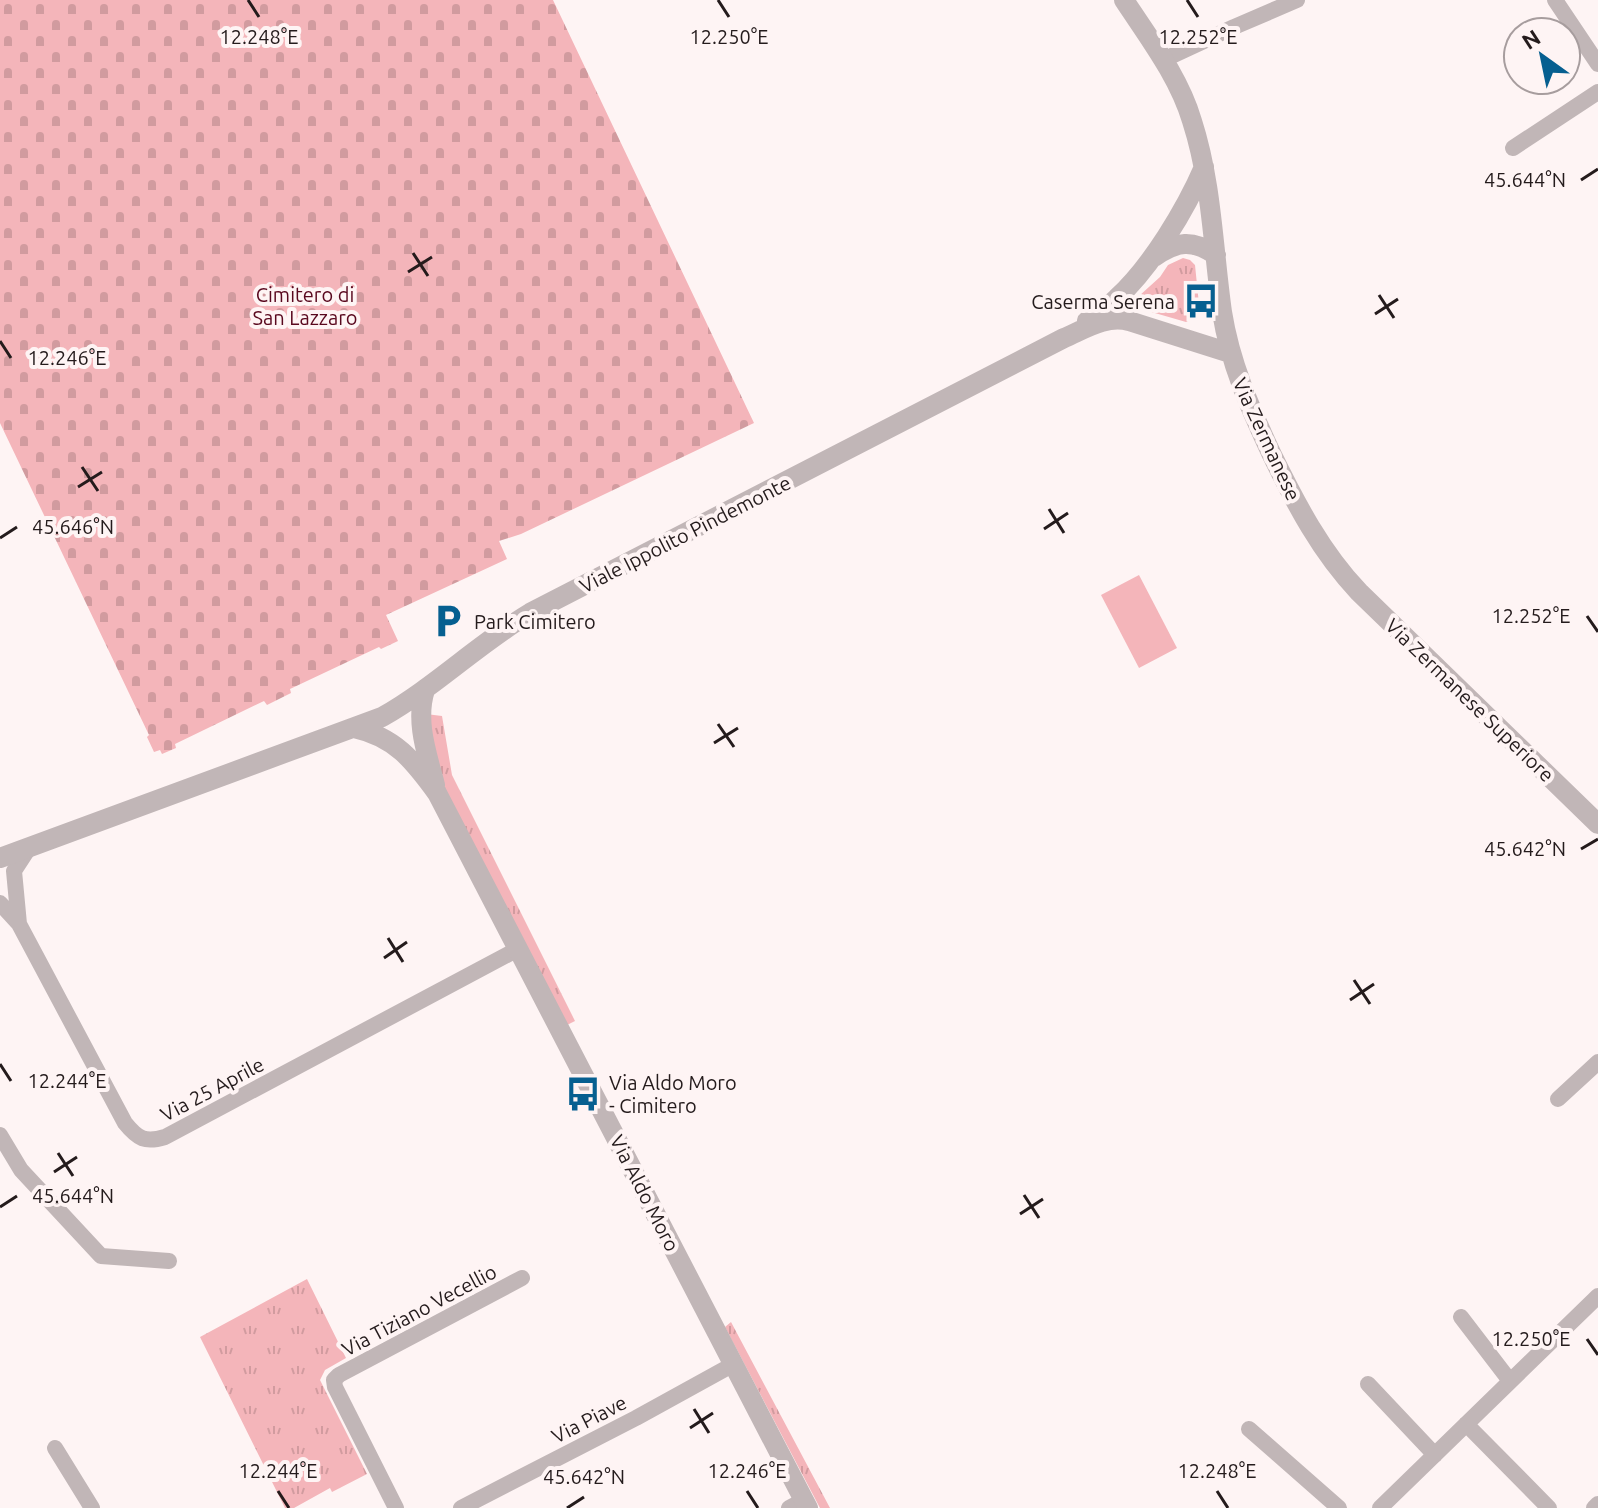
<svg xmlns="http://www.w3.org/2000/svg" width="1598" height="1508" font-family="Ubuntu,sans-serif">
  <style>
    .grass { fill: url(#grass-tufts) }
    .cemetery { fill: url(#cemetery-stones) }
    .pitch { fill: #f4b5ba }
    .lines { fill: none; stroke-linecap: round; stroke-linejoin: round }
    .minor { stroke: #c1b6b7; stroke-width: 16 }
    .tertiary { stroke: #c1b6b7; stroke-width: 20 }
    .ticks { fill: none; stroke: #241b1c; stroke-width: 3 }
    .labels { text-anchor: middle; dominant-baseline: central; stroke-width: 8; stroke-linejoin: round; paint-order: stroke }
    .park-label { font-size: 20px; fill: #59081e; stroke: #fef4f4 }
    .poi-label { font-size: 20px; fill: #241b1c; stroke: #fef4f4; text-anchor: start }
    .street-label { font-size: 20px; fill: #241b1c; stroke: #fef4f4 }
    .ticks-label { font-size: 20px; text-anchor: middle; fill: #241b1c; stroke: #fef4f4; stroke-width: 8; stroke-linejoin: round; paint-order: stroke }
  </style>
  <defs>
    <pattern id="grass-tufts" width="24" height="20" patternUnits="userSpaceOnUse" patternTransform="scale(2)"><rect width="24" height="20" fill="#f4b5ba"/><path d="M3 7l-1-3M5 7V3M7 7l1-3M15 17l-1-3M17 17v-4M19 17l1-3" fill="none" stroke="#d19b9f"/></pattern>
    <pattern id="cemetery-stones" width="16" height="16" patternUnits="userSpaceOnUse" patternTransform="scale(2)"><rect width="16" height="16" fill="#f4b5ba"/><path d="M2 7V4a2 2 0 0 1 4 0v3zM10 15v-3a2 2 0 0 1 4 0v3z" fill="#d19b9f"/></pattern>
  </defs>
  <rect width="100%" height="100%" fill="#fef4f4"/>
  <path class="grass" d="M1183,258L1190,260L1195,265L1200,314L1186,322L1141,309L1138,305L1139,296L1160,277L1168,265Z
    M426,714L442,716L452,775L575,1021L567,1025L442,785Z
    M307,1279L346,1358L325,1370L320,1380L367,1474L332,1492L330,1488L294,1508H285L200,1337Z
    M731,1322L830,1508H820L725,1327Z"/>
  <path class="cemetery" d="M0,0H553L754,423L521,534L499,541L507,559L386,615L398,641L381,649L379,647L290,689L291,693L267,705L264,701L175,744L176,748L162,754L160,750L154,752L147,737L149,735L0,423Z"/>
  <path class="pitch" d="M1139,575L1177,648L1139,668L1101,595Z"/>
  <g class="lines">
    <path class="minor" d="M1555,0L1598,64
      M1163,60L1234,27L1297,0
      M1513,148L1598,92
      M0,903L19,924L125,1123C138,1139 145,1143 165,1137L518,949
      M19,924L14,871L29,848
      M1558,1099L1598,1062
      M0,1135L21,1170L101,1256L169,1261
      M1461,1317L1510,1381
      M1368,1384L1435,1455
      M1466,1424L1549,1508
      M1249,1429L1339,1508
      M55,1448L92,1508
      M396,1508L335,1387L334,1380L339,1375L522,1278
      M461,1508L636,1418L734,1364
      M789,1508L804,1500
      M1380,1508L1598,1296
      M1594,1508L1598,1504"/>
    <path class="tertiary" d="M1124,0C1149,38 1179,77 1192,121C1212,183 1213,248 1222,312C1230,363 1250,408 1272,455C1296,504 1321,552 1359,592L1598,824
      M1154,257C1177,241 1192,239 1216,255
      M1087,321C1097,314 1108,307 1117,298C1151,267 1186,209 1204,167
      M425,690C415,721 427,754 435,785
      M354,728C395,737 413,760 437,793L808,1508
      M0,858L382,717C435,687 478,644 530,613L1064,338C1085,329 1106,315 1129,321L1230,353"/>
  </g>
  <path class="ticks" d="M248,0L259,17M718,0L729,17M1187,0L1198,17M1581,180L1598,169M413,253L428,276M408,272L432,257M1379,295L1394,318M1375,314L1398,299M0,341L11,358M82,467L98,491M78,487L102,472M1049,509L1064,533M1044,529L1068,513M0,538L17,527M1587,616L1598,632M718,724L734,747M714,743L738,728M1581,849L1598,839M388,938L403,962M384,958L407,942M1354,980L1370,1004M1350,1000L1374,984M0,1064L11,1081M58,1153L73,1176M54,1172L77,1157M1024,1195L1039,1218M0,1207L17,1196M1020,1214L1043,1199M1587,1339L1598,1355M694,1409L709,1433M690,1428L713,1413M278,1491L289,1508M747,1491L758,1508M1217,1491L1228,1508M567,1508L584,1497"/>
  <defs>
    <g id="bus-bare" transform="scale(2.76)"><path d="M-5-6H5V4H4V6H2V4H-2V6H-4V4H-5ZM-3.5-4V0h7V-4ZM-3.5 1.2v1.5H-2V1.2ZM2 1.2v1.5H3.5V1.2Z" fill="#065f90" stroke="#fef4f4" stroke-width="2.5" paint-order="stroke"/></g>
    <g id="parking-bare" transform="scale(2.76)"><path d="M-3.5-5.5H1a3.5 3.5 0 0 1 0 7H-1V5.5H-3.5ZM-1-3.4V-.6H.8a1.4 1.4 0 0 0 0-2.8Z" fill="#065f90" stroke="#fef4f4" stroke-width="2.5" paint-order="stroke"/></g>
  </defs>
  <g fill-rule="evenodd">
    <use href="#bus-bare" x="1201" y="301"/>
    <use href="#parking-bare" x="448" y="621"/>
    <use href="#bus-bare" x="583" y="1094"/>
  </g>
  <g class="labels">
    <g class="park-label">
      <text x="305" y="294">Cimitero di<tspan x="305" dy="23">San Lazzaro</tspan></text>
    </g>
    <g class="poi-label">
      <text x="1175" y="301" text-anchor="end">Caserma Serena</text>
      <text x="474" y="621">Park Cimitero</text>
      <text x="609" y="1082">Via Aldo Moro<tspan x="609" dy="23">- Cimitero</tspan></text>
    </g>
    <g class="street-label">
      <text transform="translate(1267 439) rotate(65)">Via Zermanese</text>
      <text transform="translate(685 534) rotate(-27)">Viale Ippolito Pindemonte</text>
      <text transform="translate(1470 700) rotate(44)">Via Zermanese Superiore</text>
      <text transform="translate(212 1089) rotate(-28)">Via 25 Aprile</text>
      <text transform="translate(645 1193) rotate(63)">Via Aldo Moro</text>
      <text transform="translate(419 1310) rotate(-28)">Via Tiziano Vecellio</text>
      <text transform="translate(589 1419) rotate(-27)">Via Piave</text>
    </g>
  </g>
  <g class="ticks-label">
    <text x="1198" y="44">12.252°E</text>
    <text x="259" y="44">12.248°E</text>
    <text x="729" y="44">12.250°E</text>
    <text x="1525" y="187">45.644°N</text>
    <text x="67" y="365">12.246°E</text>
    <text x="73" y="534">45.646°N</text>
    <text x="1531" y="623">12.252°E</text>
    <text x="1525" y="856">45.642°N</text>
    <text x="67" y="1088">12.244°E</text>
    <text x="73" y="1203">45.644°N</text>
    <text x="1531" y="1346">12.250°E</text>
    <text x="278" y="1478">12.244°E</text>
    <text x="747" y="1478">12.246°E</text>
    <text x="1217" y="1478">12.248°E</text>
    <text x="584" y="1484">45.642°N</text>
  </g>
  <g transform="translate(1542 56) rotate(327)"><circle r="38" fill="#fef4f4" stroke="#a79d9e" stroke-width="2"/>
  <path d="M0-6L14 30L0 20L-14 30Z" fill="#065f90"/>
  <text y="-12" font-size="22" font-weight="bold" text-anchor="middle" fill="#241b1c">N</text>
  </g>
</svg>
